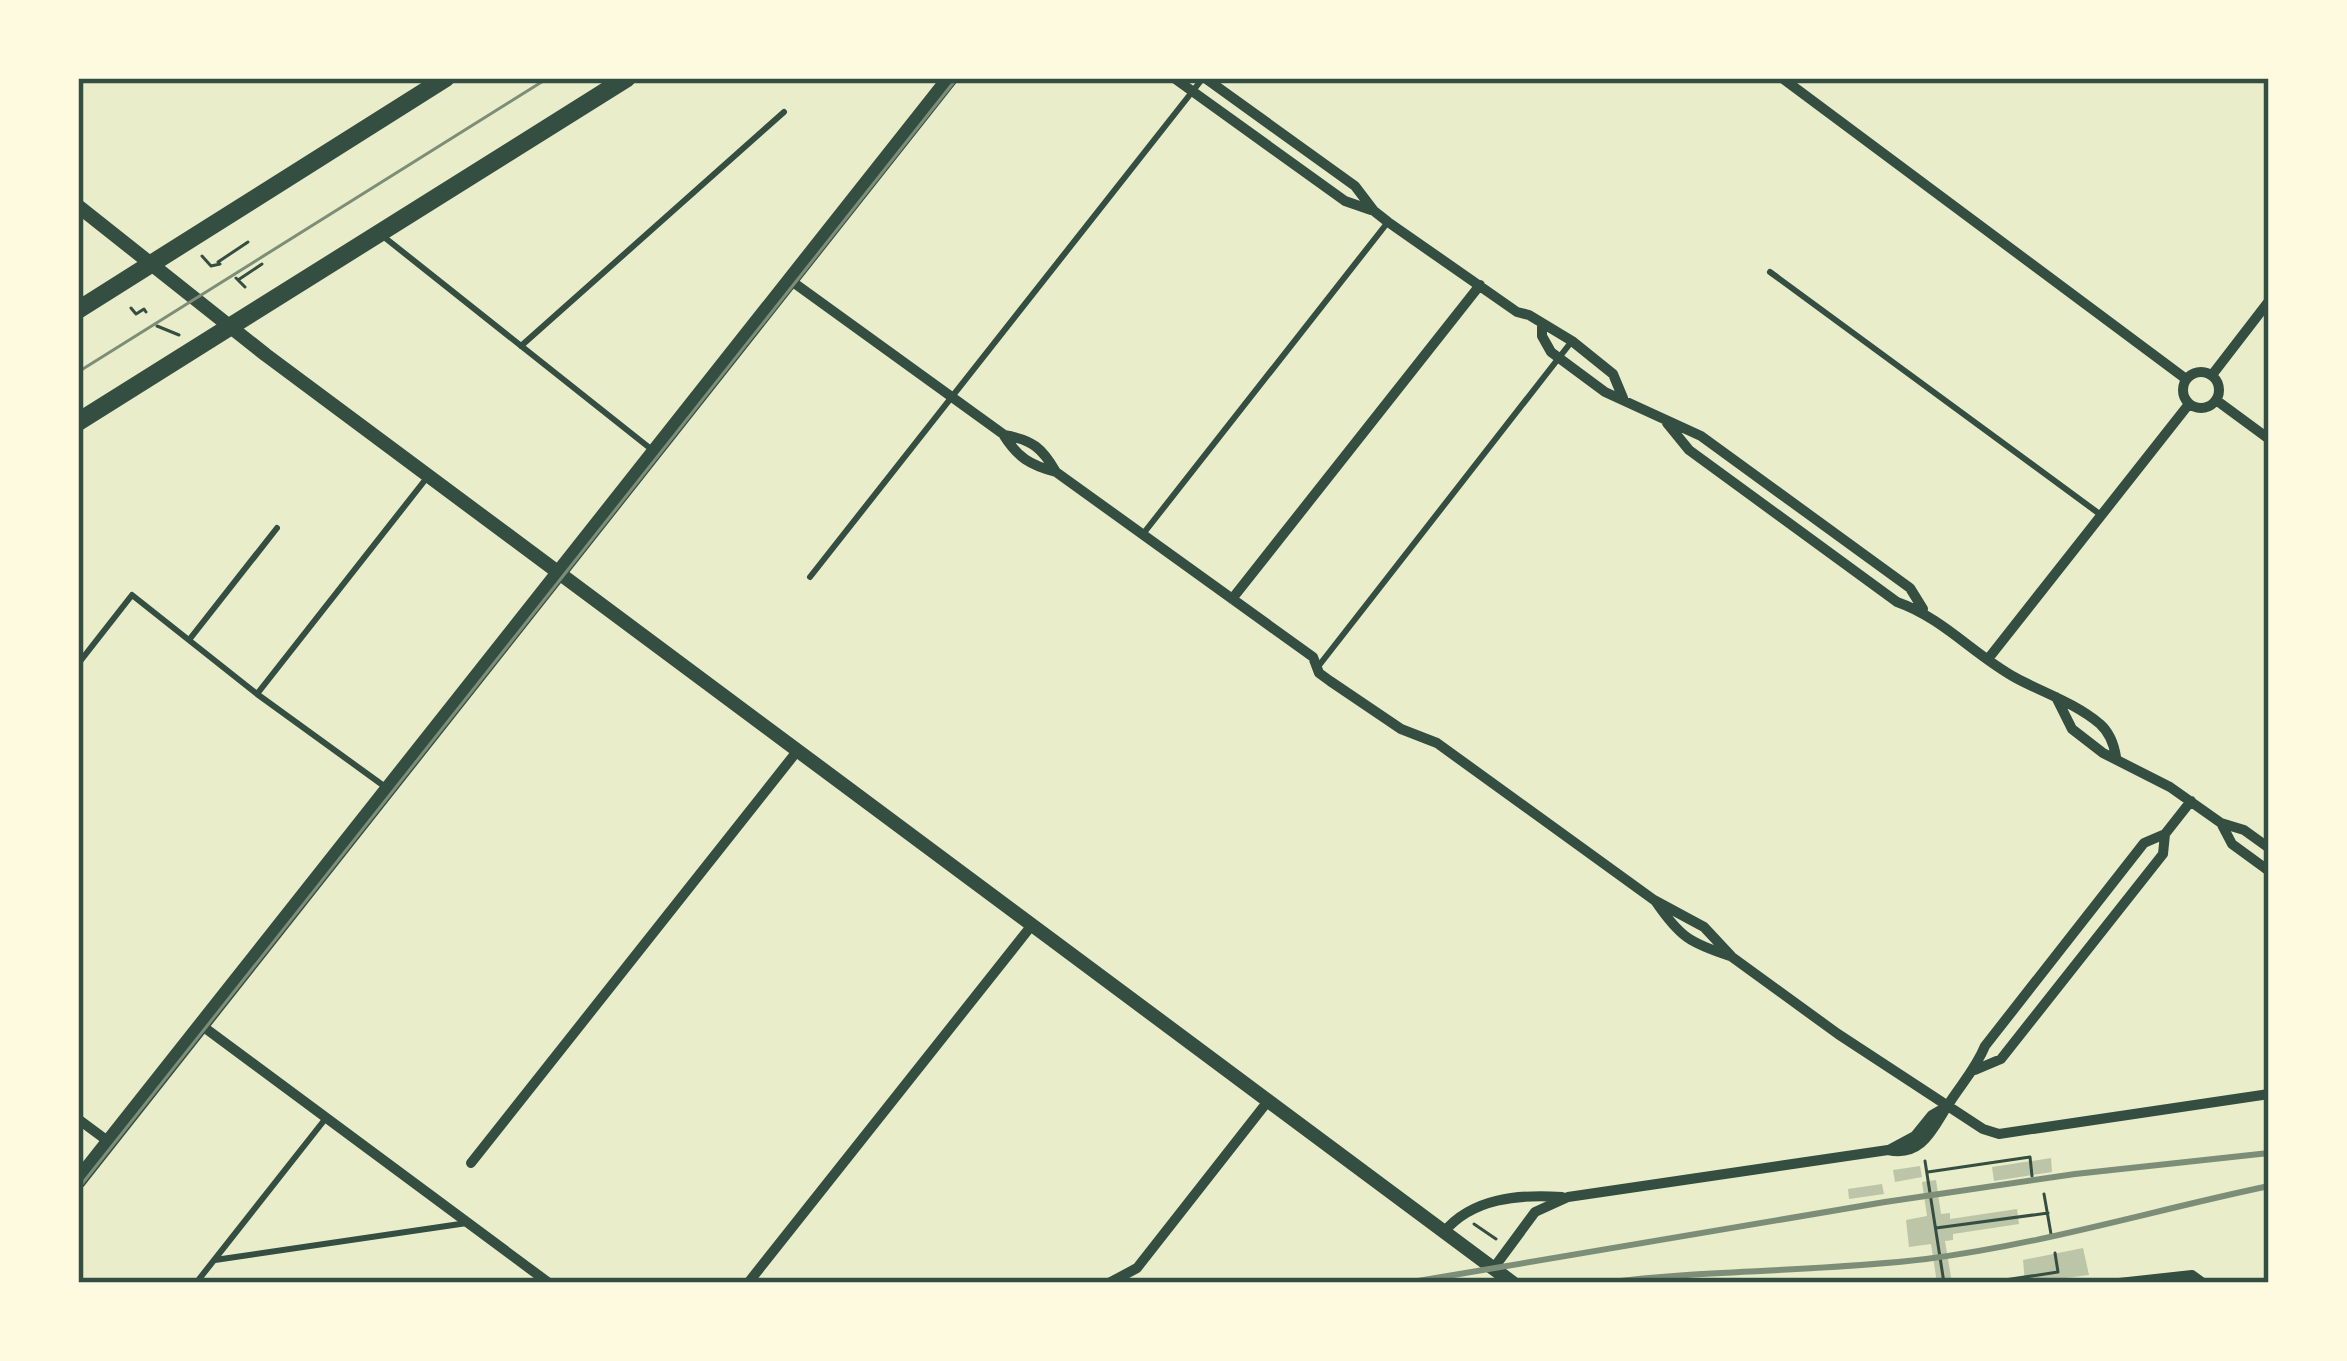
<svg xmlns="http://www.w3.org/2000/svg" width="2347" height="1361" font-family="Cabin,sans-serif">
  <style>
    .building { fill: #bcc5a7 }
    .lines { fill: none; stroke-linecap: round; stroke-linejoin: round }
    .path { stroke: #344e41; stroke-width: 3 }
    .service { stroke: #344e41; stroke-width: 6 }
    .minor { stroke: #344e41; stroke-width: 10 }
    .tertiary { stroke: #344e41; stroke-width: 14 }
    .secondary { stroke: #344e41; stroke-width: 16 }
    .trunk { stroke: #344e41; stroke-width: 18 }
    .tram { stroke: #7c8e77; stroke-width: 3 }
    .rail { stroke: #7c8e77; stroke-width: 6 }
    .neatline { fill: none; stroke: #344e41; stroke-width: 4.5 }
  </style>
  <rect width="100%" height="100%" fill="#e9edc9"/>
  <path class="building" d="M2051,1158L2052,1172L1994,1181L1992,1167Z
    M1920,1166L1922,1177L1895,1182L1893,1170Z
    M1936,1180L1941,1214L1950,1213V1219L2017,1209L2019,1224L1953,1234V1240L1945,1241L1952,1283H1937L1931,1244L1909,1247L1906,1220L1927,1216L1922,1182Z
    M1882,1184L1884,1194L1849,1199L1848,1189Z
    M2083,1248L2089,1275L2025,1283L2023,1260Z"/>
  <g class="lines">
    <path class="path" d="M202,256L211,266L220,264
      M218,262L248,242
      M236,278L245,287
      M238,280L262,264
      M131,308L136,314L144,309L146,312
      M157,326L179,335
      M1925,1161L1944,1283
      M1928,1172L2030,1157L2032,1176
      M2044,1194L2051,1234
      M1474,1224L1496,1239
      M1936,1228L2048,1213
      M1985,1283L2058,1272L2055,1253"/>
    <path class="service" d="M384,237L651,449
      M1770,272L2101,515
      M521,346L784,112
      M1143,534L1388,222
      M810,577L1203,78
      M189,640L277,528
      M78,664L132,595L257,694L384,786
      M1317,668L1572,341
      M257,694L429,475
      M215,1260L467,1223
      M196,1283L326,1118"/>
    <path class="minor" d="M1174,78L1345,201L1371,210
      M1205,78L1355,186L1374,211L1388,222L1517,312L1529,315L1572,341L1613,374L1623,398
      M1782,78L2186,379
      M790,280L1003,434C1018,458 1030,465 1056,472L1313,657L1319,673L1330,681L1401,729L1437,743L1654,900L1704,927L1732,957L1838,1034L1983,1129L1999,1134L2269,1094
      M1542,323V336L1551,352L1605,392L1701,436L1910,588L1923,609
      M2183 390a18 18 0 1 1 36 0a18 18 0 1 1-36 0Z
      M2212,375L2269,301
      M2216,400L2269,439
      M1667,423L1689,450L1897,602C1943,618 1974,655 2016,678C2044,693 2075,703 2100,724C2110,733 2114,744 2116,757
      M1004,435C1033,440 1042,448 1056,472
      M1232,599L1480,285
      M1988,659L2189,404
      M2056,697L2072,729L2103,753L2170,787L2221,823L2244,830L2269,848
      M2221,823L2232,844L2269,871
      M1656,902C1680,937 1690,943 1730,956
      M201,1025L549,1283
      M1975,1070L2001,1059L2163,854L2165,834
      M78,1119L109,1142
      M1889,1150L1915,1136L1932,1115L1944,1108
      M471,1163L798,750
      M1444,1232C1472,1198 1519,1194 1562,1197
      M1493,1269L1535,1212L1568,1197L1888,1150C1924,1158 1934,1125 1950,1102C1963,1082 1976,1068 1985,1046L2144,843L2165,834L2191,801
      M748,1283L1032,925
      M1109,1283L1137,1268L1268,1101
      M2119,1283L2192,1275L2203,1283"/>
    <path class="tertiary" d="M78,206L266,355L1513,1283"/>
    <path class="secondary" d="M78,1181L950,78"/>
    <path class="trunk" d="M78,310L446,78
      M78,422L627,78"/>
    <path class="tram" d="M78,372L548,78
      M78,1189L957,78"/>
    <path class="rail" d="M1406,1283L1885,1202L2075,1174L2269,1153
      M1604,1283C1711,1269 1819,1272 1926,1259C2043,1244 2154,1210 2269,1186"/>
  </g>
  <rect width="2347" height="1361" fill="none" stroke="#fefae0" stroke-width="162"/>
  <rect x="81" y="81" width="2185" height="1199" class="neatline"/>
</svg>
